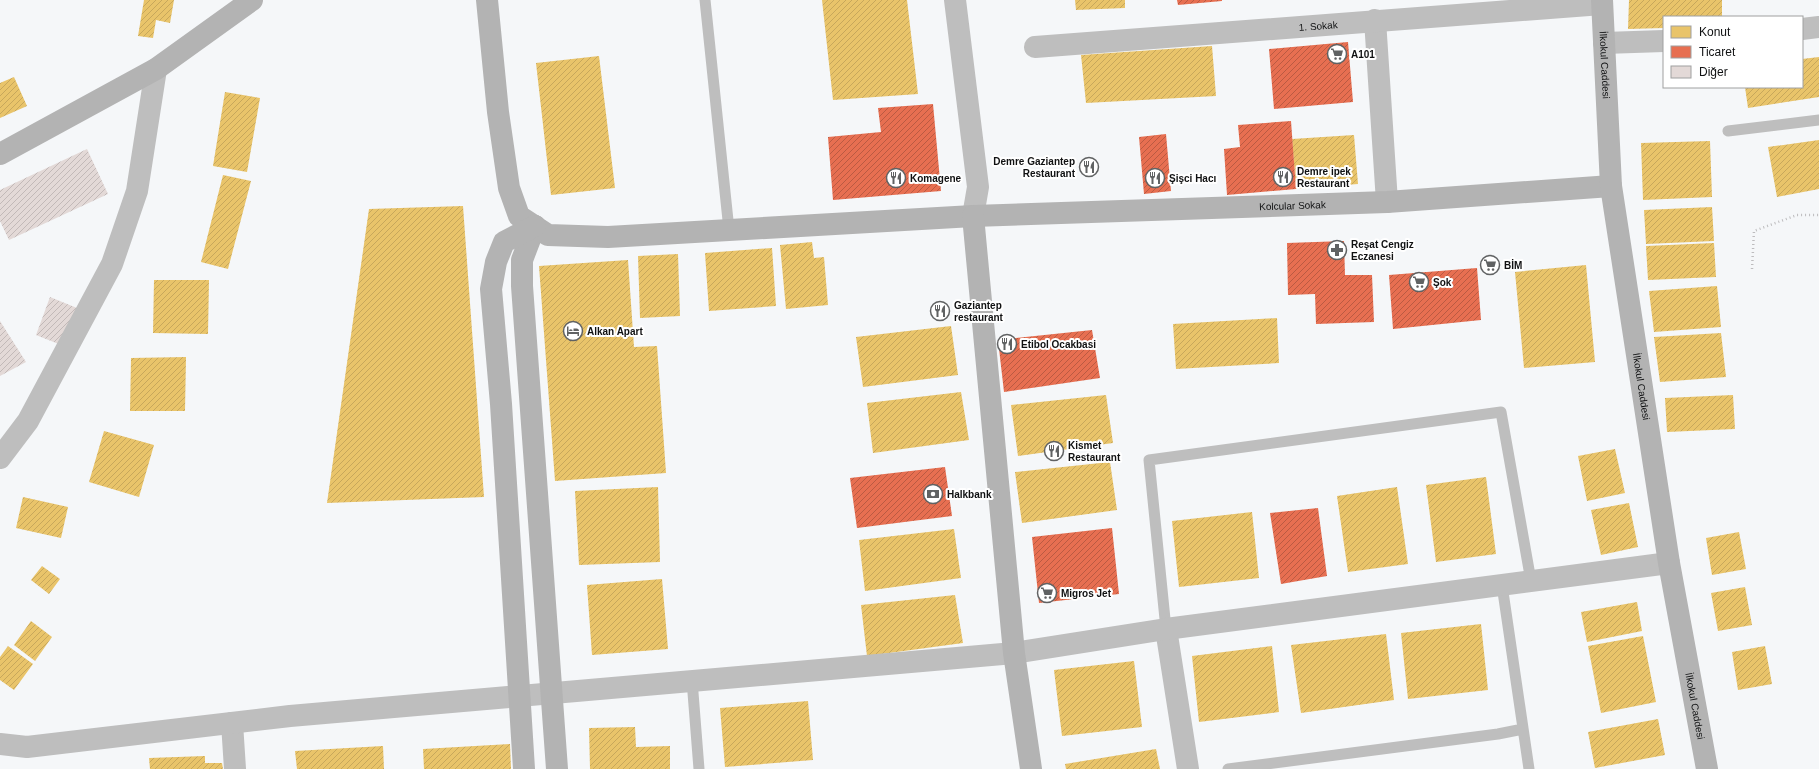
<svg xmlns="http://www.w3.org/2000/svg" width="1819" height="769" font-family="Arial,sans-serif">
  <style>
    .homes { fill: url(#homes-hatch) }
    .shops { fill: url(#shops-hatch) }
    .building { fill: url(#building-hatch) }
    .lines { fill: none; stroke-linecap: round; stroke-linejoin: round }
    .path { stroke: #bdbcbe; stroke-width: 2.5; stroke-dasharray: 1 3; stroke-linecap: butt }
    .lane { stroke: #bebebe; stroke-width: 11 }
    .street { stroke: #bebebe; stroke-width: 22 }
    .secondary { stroke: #b3b3b3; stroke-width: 22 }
    .labels { text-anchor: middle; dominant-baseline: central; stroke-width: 4; stroke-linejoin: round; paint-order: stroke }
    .street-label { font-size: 10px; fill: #101112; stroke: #fff }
    .poi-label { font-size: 10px; font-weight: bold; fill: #101112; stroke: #fff; text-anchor: start }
  </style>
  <defs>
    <pattern id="homes-hatch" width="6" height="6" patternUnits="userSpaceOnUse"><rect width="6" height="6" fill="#e9c46a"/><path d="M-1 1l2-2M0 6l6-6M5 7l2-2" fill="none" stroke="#c7a75b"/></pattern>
    <pattern id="shops-hatch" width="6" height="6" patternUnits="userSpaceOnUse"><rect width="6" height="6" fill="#e76f51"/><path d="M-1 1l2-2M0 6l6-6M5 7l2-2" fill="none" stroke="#ba5a42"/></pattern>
    <pattern id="building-hatch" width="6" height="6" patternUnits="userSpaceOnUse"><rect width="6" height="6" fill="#e3d9d7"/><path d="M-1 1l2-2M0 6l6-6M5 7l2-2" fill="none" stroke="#c2b9b8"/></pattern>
  </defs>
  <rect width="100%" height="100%" fill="#f5f7f9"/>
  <path class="homes" d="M144,0H174L170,23L156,20L153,38L138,36Z
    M822,0H907L918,94L833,100Z
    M1075,0H1125V8L1076,10Z
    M1629,0H1722V17H1664V28L1628,29Z
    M1212,46L1216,96L1086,103L1081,55Z
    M599,56L615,188L551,195L536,63Z
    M1819,57V97L1748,108L1745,87H1802V59Z
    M14,77L27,106L0,118V83Z
    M225,92L260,98L247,172L213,166Z
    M1354,135L1358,184L1296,189L1292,139Z
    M1819,140V189L1777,197L1768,147Z
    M1710,141L1712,197L1643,200L1641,143Z
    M223,175L251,181L228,269L201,262Z
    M463,206L484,497L327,503L369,209Z
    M1712,207L1714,241L1646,244L1644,210Z
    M812,242L814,258L824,257L828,305L786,309L780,245Z
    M1714,243L1716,277L1648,280L1646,246Z
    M772,248L776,306L709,311L705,253Z
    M678,254L680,316L640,318L638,256Z
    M628,260L634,347L657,346L666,473L555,481L539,266Z
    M1586,265L1595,362L1524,368L1515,272Z
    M154,280H209L208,334L153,333Z
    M1717,286L1721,327L1654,332L1649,291Z
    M1277,318L1279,363L1176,369L1173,324Z
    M951,326L958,375L863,387L856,337Z
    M1721,333L1726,377L1660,382L1654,337Z
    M186,357L185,411H130L131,358Z
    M961,392L969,440L873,453L867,403Z
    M1106,395L1113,443L1018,456L1011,405Z
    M1733,395L1735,429L1667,432L1665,398Z
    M104,431L154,445L139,497L89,482Z
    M1615,449L1625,493L1587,501L1578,456Z
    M1110,462L1117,510L1022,523L1015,472Z
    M1486,477L1496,554L1436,562L1426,485Z
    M658,487L660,562L579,565L575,491Z
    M1397,487L1408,564L1348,572L1337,496Z
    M23,497L68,507L61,538L16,528Z
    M1629,503L1638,547L1601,555L1591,510Z
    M1252,512L1259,578L1179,587L1172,521Z
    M954,529L961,578L865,591L859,540Z
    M1739,532L1746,569L1712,575L1706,538Z
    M42,566L60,579L49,594L31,580Z
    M662,579L668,649L592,655L587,585Z
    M1745,587L1752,625L1718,631L1711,593Z
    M955,595L963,643L867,656L861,605Z
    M1637,602L1642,631L1587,642L1581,612Z
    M31,621L52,637L35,661L14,645Z
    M1481,624L1488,690L1408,699L1401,633Z
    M1386,634L1394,700L1301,713L1291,645Z
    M1643,636L1656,702L1601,713L1588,646Z
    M8,646L33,664L14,690L0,680V657Z
    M1272,646L1279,712L1199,722L1192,656Z
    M1765,646L1772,684L1738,690L1732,652Z
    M1134,661L1142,727L1062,736L1054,670Z
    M808,701L813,760L725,767L720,708Z
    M1658,719L1665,755L1595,768L1588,732Z
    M635,727L636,747L670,746V769H590L589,728Z
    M510,744L511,769H424L423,749Z
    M383,746L384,769H297L295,751Z
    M1156,749L1160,769H1066L1065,764Z
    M205,756V763H222L223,769H150L149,758Z"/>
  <path class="shops" d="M1177,0H1222V1L1178,5Z
    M1348,42L1353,102L1274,109L1269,49Z
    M933,104L941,191L833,200L828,137L881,132L878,108Z
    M1291,121L1296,189L1227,195L1224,149L1240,147L1238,125Z
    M1166,134L1171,191L1144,194L1139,137Z
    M1344,241L1345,275H1372L1374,322L1316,324L1315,294L1288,295L1287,243Z
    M1477,268L1481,320L1393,329L1389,275Z
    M1092,330L1100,378L1004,392L998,340Z
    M945,467L952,516L857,528L850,478Z
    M1318,508L1327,576L1281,584L1270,513Z
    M1112,528L1119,594L1039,603L1032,537Z"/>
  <path class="building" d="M87,149L108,194L9,240L0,221V190Z
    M50,297L77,308L61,345L36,335Z
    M0,321L26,362L0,376Z"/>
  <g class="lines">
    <path class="path" d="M1752,269L1754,231L1797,215H1819"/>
    <path class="lane" d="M705,0L729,230
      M1728,131L1819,120
      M1502,585L1529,769
      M1166,629L1149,460L1501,412L1531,581
      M692,680L699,769
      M1228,769L1498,734L1523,729"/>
    <g class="street">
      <path d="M955,0L978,187L973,216"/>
      <path d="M1375,20L1387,202"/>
      <path d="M1802,29L1819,27"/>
      <path d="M1604,43L1664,41"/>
      <path id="s1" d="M1035,47L1602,4"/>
      <path d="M0,458L28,421L112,264L137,191L156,69"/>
      <path d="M1166,629L1188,769"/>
      <path d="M232,723L235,769"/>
      <path d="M0,744L27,747L290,716L1014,653L1166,629L1669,563"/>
    </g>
    <g class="secondary">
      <path id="s2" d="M487,0L498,112L509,188L519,216L548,235L608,237L973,216L1387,202L1611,186"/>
      <path id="s3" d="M1602,0L1611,186L1669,563L1707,769"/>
      <path d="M0,154L156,69L252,0"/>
      <path d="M973,216L1014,653L1031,769"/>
      <path d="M535,226L522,260V286L557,769"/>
      <path d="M524,769L501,404L491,289L496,262L504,242L535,226"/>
    </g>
  </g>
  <defs>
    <g id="supermarket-ring" transform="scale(1)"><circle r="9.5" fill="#fff" stroke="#606263" stroke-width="1.5"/><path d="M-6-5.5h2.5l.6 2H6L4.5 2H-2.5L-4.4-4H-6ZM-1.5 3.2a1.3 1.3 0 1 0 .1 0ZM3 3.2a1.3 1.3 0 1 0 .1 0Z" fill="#606263"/></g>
    <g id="restaurant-ring" transform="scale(1)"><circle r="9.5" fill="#fff" stroke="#606263" stroke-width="1.5"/><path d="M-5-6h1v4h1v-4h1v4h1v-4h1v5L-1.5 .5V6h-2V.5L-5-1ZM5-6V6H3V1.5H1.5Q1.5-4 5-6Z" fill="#606263"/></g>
    <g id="pharmacy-ring" transform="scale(1)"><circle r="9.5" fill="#fff" stroke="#606263" stroke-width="1.5"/><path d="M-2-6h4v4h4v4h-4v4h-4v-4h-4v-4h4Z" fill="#606263"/></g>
    <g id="hotel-ring" transform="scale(1)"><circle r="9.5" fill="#fff" stroke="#606263" stroke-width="1.5"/><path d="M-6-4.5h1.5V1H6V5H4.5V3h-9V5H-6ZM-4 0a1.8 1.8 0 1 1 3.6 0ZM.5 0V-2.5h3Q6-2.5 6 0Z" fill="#606263"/></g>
    <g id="bank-ring" transform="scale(1)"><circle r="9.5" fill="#fff" stroke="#606263" stroke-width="1.5"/><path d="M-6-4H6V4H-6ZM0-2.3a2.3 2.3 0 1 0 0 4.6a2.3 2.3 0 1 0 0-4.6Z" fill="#606263"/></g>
  </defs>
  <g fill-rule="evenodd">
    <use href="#supermarket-ring" x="1337" y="54"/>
    <use href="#restaurant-ring" x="1089" y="167"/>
    <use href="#restaurant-ring" x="1283" y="177"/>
    <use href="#restaurant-ring" x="896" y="178"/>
    <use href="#restaurant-ring" x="1155" y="178"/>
    <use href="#pharmacy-ring" x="1337" y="250"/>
    <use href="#supermarket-ring" x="1490" y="265"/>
    <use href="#supermarket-ring" x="1419" y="282"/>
    <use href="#restaurant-ring" x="940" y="311"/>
    <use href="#hotel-ring" x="573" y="331"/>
    <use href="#restaurant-ring" x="1007" y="344"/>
    <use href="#restaurant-ring" x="1054" y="451"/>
    <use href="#bank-ring" x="933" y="494"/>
    <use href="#supermarket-ring" x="1047" y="593"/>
  </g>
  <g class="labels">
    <g class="street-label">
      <text stroke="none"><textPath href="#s1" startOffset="284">1. Sokak</textPath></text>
      <text stroke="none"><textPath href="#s3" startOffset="65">İlkokul Caddesi</textPath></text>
      <text stroke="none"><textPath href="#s2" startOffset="999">Kolcular Sokak</textPath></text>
      <text stroke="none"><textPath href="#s3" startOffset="389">İlkokul Caddesi</textPath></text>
      <text stroke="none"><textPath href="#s3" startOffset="713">İlkokul Caddesi</textPath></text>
    </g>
    <g class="poi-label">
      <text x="1351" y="54">A101</text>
      <text x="1075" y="161" text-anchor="end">Demre Gaziantep<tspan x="1075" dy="12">Restaurant</tspan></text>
      <text x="1297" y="171">Demre ipek<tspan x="1297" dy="12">Restaurant</tspan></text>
      <text x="910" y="178">Komagene</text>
      <text x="1169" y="178">Şişci Hacı</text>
      <text x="1351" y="244">Reşat Cengiz<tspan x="1351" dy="12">Eczanesi</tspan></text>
      <text x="1504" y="265">BİM</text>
      <text x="1433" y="282">Şok</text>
      <text x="954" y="305">Gaziantep<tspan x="954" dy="12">restaurant</tspan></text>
      <text x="587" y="331">Alkan Apart</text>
      <text x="1021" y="344">Etibol Ocakbasi</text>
      <text x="1068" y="445">Kismet<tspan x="1068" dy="12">Restaurant</tspan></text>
      <text x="947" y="494">Halkbank</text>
      <text x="1061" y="593">Migros Jet</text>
    </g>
  </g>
  <rect x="1663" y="16" width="140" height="72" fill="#ffffff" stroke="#9fa0a0"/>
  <rect x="1671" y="26" width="20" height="12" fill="#e9c46a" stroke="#9fa0a0"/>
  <text x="1699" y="36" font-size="12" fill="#101112">Konut</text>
  <rect x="1671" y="46" width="20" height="12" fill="#e76f51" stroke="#9fa0a0"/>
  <text x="1699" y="56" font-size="12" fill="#101112">Ticaret</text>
  <rect x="1671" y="66" width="20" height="12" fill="#e3d9d7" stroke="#9fa0a0"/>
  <text x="1699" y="76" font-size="12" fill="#101112">Diğer</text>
</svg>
